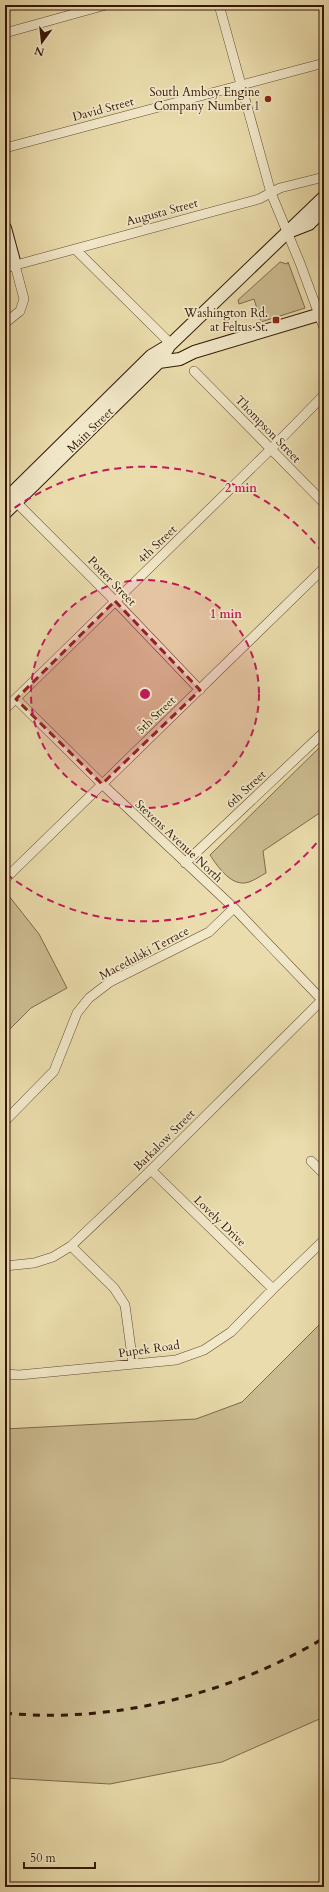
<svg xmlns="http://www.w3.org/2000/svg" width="329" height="1892" font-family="Cardo,serif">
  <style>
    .green { fill: #cbbb90; stroke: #80694b }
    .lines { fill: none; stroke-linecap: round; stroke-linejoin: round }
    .street-casing { stroke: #624830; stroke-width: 10 }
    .secondary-casing { stroke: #341706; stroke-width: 14 }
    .street { stroke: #f1e8c9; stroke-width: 9 }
    .secondary { stroke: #f1e8c9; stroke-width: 12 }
    .rail { stroke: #341706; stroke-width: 3; stroke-dasharray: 7 7; stroke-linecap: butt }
    .marked { fill: #8f2418; fill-opacity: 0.2; stroke: #8f2418; stroke-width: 3; stroke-dasharray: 8 5; stroke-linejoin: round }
    .ring { fill: none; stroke: #c2185b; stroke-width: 2; stroke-dasharray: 7 5 }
    .poi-dot { fill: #8f2418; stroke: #f1e8c9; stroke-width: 1.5 }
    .labels { text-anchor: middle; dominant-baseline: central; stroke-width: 3.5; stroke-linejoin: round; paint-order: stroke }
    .poi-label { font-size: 12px; fill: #341706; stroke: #f1e8c9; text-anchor: end }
    .street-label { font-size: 12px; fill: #341706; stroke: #f1e8c9 }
    .centre { fill: #c2185b; stroke: #f1e8c9; stroke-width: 2 }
    .ring-label { font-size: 12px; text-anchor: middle; font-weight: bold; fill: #c2185b; stroke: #f1e8c9; stroke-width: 3.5; stroke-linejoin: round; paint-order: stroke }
  </style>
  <rect width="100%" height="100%" fill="#eadcac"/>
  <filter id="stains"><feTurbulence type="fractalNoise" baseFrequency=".005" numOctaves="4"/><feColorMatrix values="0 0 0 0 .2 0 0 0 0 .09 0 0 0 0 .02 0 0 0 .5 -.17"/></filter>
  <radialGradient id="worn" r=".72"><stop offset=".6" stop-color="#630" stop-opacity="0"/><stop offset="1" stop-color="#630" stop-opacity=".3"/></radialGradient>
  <path class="green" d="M280,262L287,264L288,262L305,308L261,322L254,299L239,304L238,300Z
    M324,743V810L263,851L266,873C260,876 255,880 249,882C232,888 218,867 210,855Z
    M5,891L39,934L67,988L31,1008L5,1034Z
    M324,1320V1717L222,1762L110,1784L5,1778V1429L196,1419L242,1402Z"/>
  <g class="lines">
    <g class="street-casing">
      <path id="street" d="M219,5L271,193L300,263L324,328
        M5,33L106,5
        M5,148L324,63
        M75,249L171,344
        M5,268L259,199L280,188L324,177
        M5,323L20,311L24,299L15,265
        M194,371L324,503
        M5,491L115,601L200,690
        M16,699L102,784L234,908L324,1002
        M5,709L271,449L324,395
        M185,863L324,732
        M5,879L324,568
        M5,1121L54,1071L77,1013L89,998L110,982L209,932L234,908
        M311,1161L324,1174
        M151,1170L273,1289
        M71,1246L114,1288L125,1305L133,1364
        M5,1266L34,1263L53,1257L71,1246L151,1170L322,1000
        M5,1374L19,1375L176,1360L204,1350L231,1332L273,1289L324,1240"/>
    </g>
    <g class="secondary-casing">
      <path id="secondary" d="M5,228L15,265
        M291,231L309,224L324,209
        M159,362L180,359L194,352L324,313
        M5,500L151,356L171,344L324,197
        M5,513L159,362L168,348"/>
    </g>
    <use href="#street" class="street"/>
    <use href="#secondary" class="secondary"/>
    <path class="rail" d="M5,1713C113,1724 231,1694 324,1638"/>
  </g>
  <path class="marked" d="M115,601L200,690L102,784L16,699Z"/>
  <circle cx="145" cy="694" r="114" fill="#c2185b" fill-opacity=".12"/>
  <g class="ring">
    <circle cx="145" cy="694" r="114"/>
    <path d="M324 834A227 227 0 0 1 5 873M5 515A227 227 0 0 1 324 554"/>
  </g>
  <g class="poi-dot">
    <circle cx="268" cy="99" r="4"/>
    <rect x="272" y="316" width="8" height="8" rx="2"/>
  </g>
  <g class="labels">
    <g class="poi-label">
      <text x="260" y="92">South Amboy Engine<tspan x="260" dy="14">Company Number 1</tspan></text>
      <text x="268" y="313">Washington Rd.<tspan x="268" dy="14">at Feltus St.</tspan></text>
    </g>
    <g class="street-label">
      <text transform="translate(103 109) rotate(-15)">David Street</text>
      <text transform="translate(162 212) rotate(-15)">Augusta Street</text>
      <text transform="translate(268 429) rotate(46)">Thompson Street</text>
      <text transform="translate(90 430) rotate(-44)">Main Street</text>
      <text transform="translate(157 544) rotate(-44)">4th Street</text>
      <text transform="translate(112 581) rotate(46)">Potter Street</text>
      <text transform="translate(156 715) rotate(-44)">5th Street</text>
      <text transform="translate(246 789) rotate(-43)">6th Street</text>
      <text transform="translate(179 841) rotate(43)">Stevens Avenue North</text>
      <text transform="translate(144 953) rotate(-28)">Macedulski Terrace</text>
      <text transform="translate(164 1140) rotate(-45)">Barkalow Street</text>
      <text transform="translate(220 1221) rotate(44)">Lovely Drive</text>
      <text transform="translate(149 1349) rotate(-8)">Pupek Road</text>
    </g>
  </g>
  <circle cx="145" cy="694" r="6" class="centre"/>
  <g class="ring-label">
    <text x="241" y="492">2 min</text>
    <text x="226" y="618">1 min</text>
  </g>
  <rect width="329" height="1892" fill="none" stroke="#eadcac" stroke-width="20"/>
  <rect x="6" y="6" width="317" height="1880" fill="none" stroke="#341706" stroke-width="2"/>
  <rect x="10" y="10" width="309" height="1872" fill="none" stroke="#341706"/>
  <g transform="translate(42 42) rotate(195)" stroke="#f1e8c9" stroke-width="3" paint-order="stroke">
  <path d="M0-3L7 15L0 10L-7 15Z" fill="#341706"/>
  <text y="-6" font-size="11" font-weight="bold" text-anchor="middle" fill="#341706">N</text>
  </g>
  <path d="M24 1862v6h71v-6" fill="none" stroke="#341706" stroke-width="2"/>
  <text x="30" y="1862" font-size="12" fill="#341706" stroke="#f1e8c9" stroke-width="3" paint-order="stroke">50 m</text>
  <rect width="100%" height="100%" filter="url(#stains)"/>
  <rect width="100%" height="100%" fill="url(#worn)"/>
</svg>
